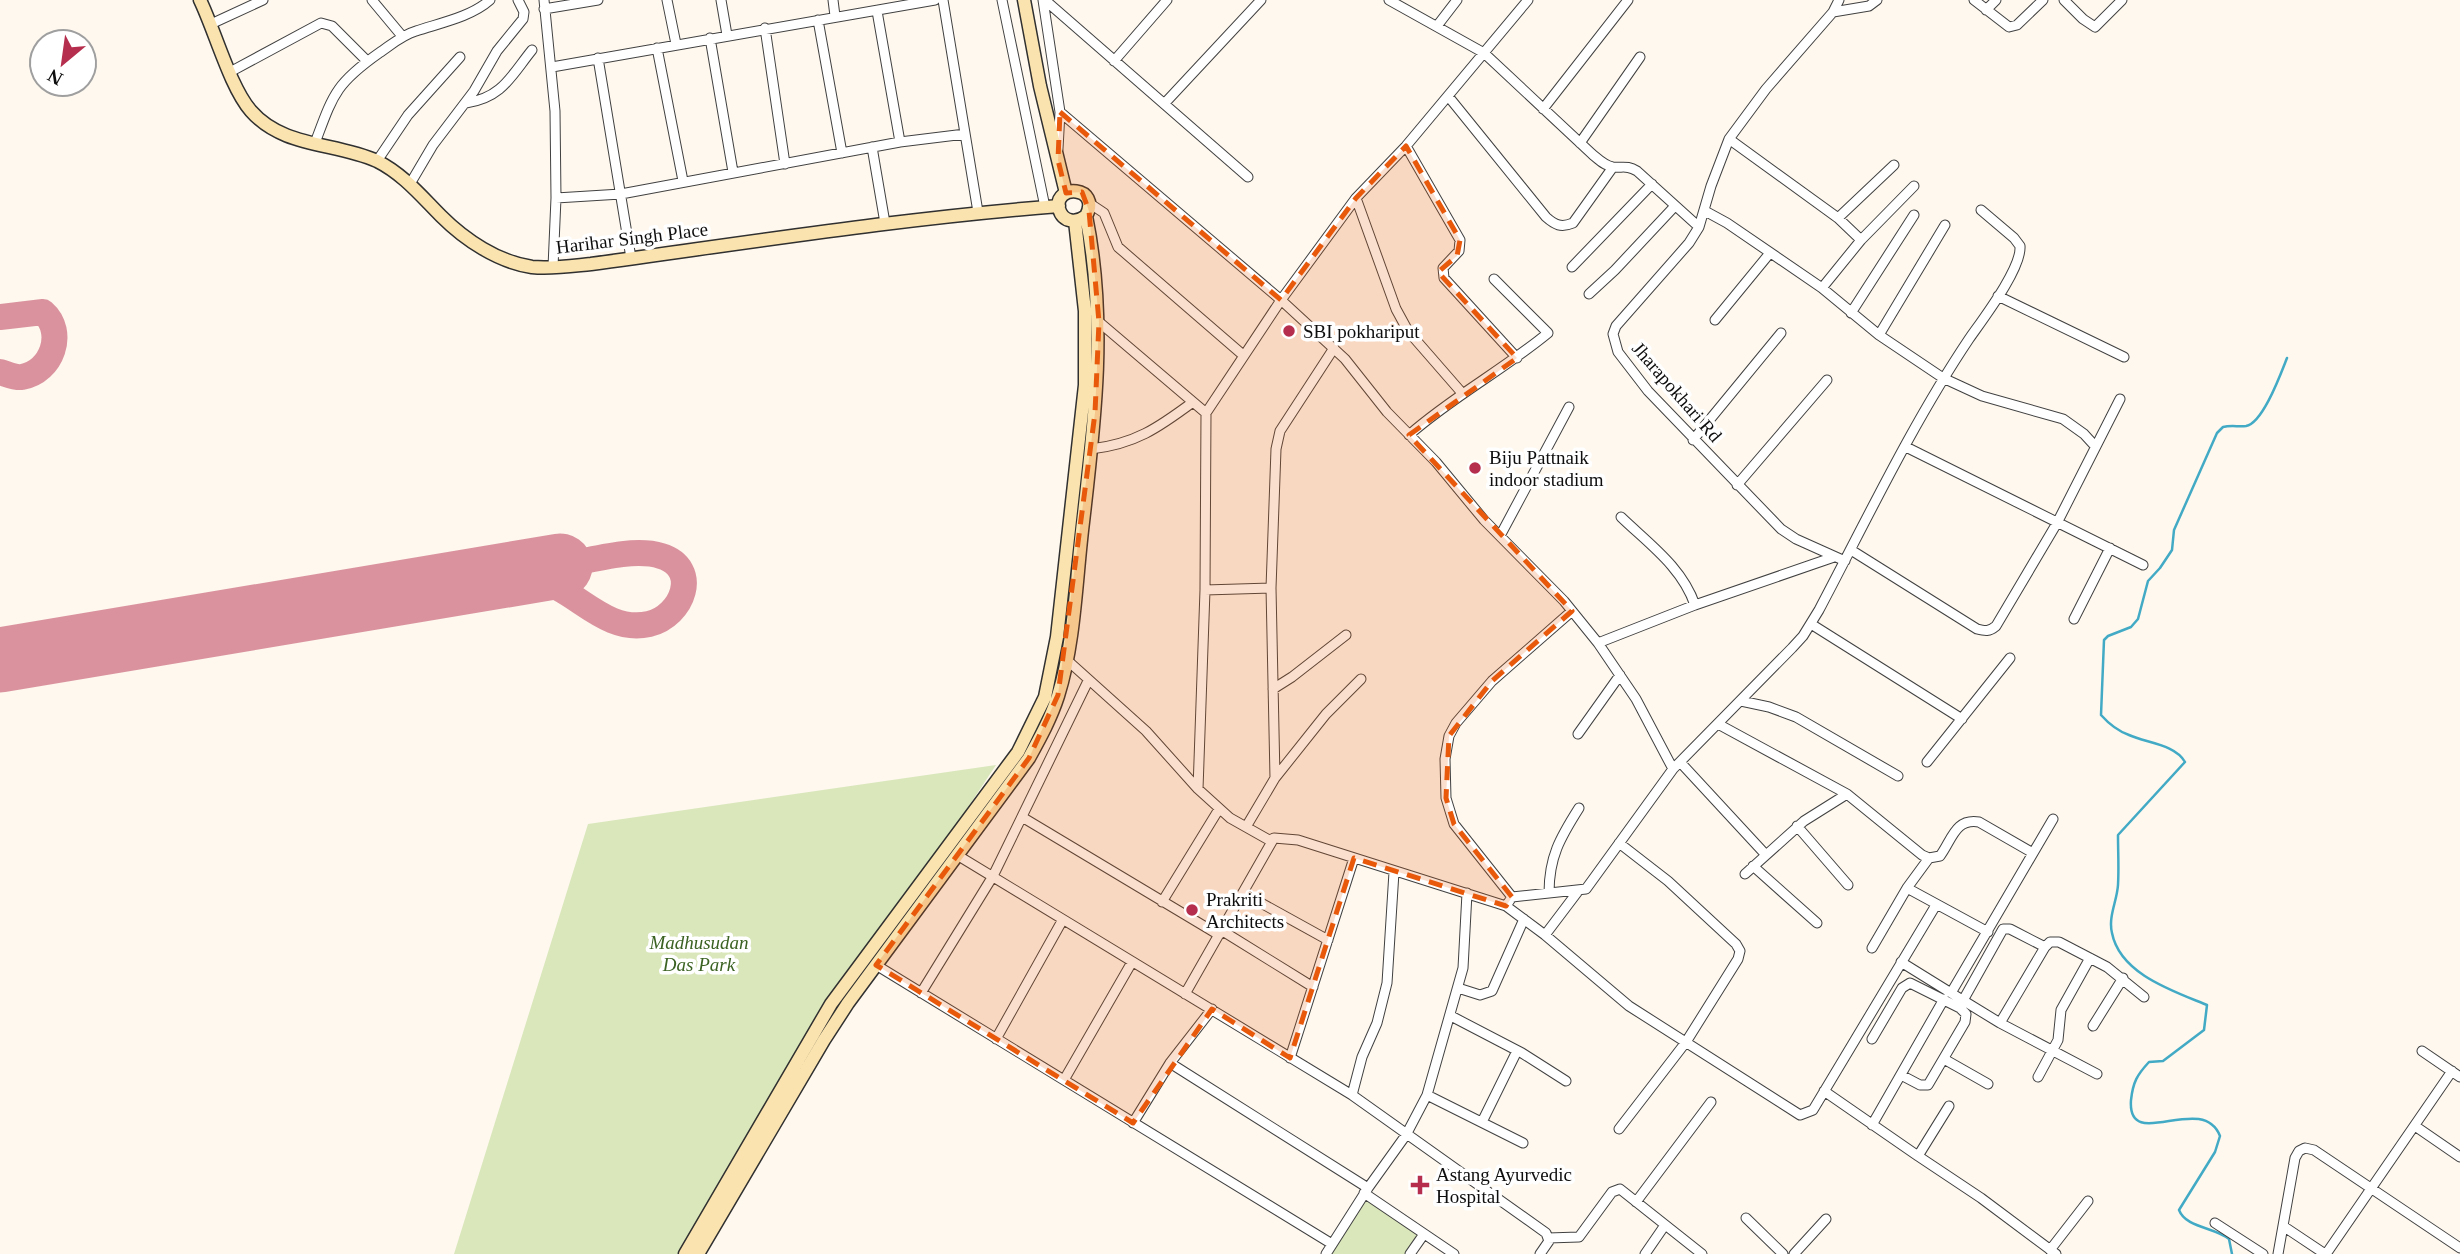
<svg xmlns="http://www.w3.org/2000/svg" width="2460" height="1254" font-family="'Times New Roman',serif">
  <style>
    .green { fill: #dae7bb }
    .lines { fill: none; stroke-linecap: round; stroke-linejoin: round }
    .stream { stroke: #42aac5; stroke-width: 2.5 }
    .taxiway { stroke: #da939e; stroke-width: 26 }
    .runway { stroke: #da939e; stroke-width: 65 }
    .street-casing { stroke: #414141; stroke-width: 11 }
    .secondary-casing { stroke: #303030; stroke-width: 15 }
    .street { stroke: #fff; stroke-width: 9 }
    .secondary { stroke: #fae3ae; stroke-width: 12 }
    .marked { fill: #e8590c; fill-opacity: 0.2; stroke: #e8590c; stroke-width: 5; stroke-dasharray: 14 9; stroke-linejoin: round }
    .poi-dot { fill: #b62e4e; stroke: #fff; stroke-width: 2.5 }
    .labels { text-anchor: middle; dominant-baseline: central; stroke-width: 7; stroke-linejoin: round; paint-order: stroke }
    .street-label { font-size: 19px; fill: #0e0e0e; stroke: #fff }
    .poi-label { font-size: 19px; fill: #0e0e0e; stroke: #fff; text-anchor: start }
    .park-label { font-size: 19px; font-style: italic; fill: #3b6222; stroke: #fff }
  </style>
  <rect width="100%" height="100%" fill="#fef8ef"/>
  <path class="green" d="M996,765L780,1091L685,1254H454L588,824Z
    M1364,1195L1422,1234L1408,1254H1327Z"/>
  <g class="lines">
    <path class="stream" d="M2232,1254L2229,1239C2214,1227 2186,1228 2179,1210L2215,1152L2220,1136C2202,1091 2127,1154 2131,1100C2133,1082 2137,1075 2149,1062L2163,1061L2204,1030L2207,1005C2173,991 2120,974 2112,933C2108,917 2117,901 2118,885C2119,868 2118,852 2118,835L2185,762C2175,744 2146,743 2129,735C2118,731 2109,724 2101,715L2104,640L2108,636L2131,627L2138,619L2148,581L2160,568L2172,550L2174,530L2217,433L2223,427C2231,425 2239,427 2246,426C2263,423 2281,373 2287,358"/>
    <path class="taxiway" d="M0,317L43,312C66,332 52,372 22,377C15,378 7,374 0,372
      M478,580C496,579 518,576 537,580C576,588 604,634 649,624C683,616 701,568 661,556C633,547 588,561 560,566"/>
    <path class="runway" d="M0,660L560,566"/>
    <g class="street-casing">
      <path id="street" d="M372,0L402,36
        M544,0L555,111L556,198L553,267
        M667,0L676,44
        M721,0L727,35
        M833,0L835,16
        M943,0L978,212
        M1002,0L1045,207
        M1043,0L1060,112
        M1045,0L1248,177
        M1389,0L1484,53L1592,154C1598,159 1605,166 1613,167C1623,168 1627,165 1637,171L1699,227
        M1528,0L1406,146L1356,198L1281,300L1345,359L1387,412L1436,462L1484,520L1564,601L1598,643L1636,699L1673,769
        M1839,0L1833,12L1766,89L1729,139L1711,186L1699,227L1689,243L1616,326L1613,334L1618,352L1648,391L1781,529L1796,539L1845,561
        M1974,0L2009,27L2017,25L2043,0
        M2064,0L2083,19L2095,27L2122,0
        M544,9L598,0
        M1986,10L1996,0
        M877,11L900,142
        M1833,12L1869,6L1877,0
        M818,20L842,153
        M211,24L263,0
        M1437,26L1457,0
        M765,28L785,164
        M710,38L733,172
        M657,48L683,181
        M598,58L631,258
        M1114,61L1167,0
        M552,67L935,0
        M230,72L321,23L332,26L367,61
        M1448,96L1546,217C1555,225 1561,228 1573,223L1613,167
        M466,103C502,98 511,76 532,50
        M1164,104L1261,0
        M1543,109L1628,0
        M1729,139L1838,218L1861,240
        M315,143C333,95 335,84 379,53C391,45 402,35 416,31C440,23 471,17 490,0
        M1580,143L1640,57
        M1406,146L1460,240L1459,251L1443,268L1444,278L1517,358
        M872,147L885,223
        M1058,149L1060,112L1281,300L1206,413
        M377,161L408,115L460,57
        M410,184L433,145L474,91L497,51L523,19L524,12L518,0
        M556,198L621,194L900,142L965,134
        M1356,198L1396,309L1408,331L1462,393
        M1089,203L1104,213L1118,247L1243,355
        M1705,211L1727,223L1822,288L1879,335L1943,378L1982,396L2063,419L2084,434L2095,446
        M1838,218L1894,165
        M1572,267L1652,184
        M1822,288L1861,240L1914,186
        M1589,294L1615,270L1674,207
        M1998,296L2124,357
        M1851,313L1914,215
        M1715,320L1770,253
        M1099,322L1206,413L1205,590L1198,789
        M1879,335L1945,225
        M1409,435C1452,397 1503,370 1548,333L1494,279
        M1693,440L1781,333
        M1906,447L2143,565
        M1091,449C1135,444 1158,428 1193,402
        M1737,485L1827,380
        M1621,517C1649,544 1682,567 1695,605
        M1500,536L1569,407
        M1851,550L1977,629C1985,631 1989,632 1996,626L2057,523L2120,399
        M1205,590L1271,588
        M2074,619L2110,548
        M1811,624L1962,719
        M1598,643L1695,605L1834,557
        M1067,660L1146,731L1198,789L1230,818L1269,840L1274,838L1298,840L1506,906L1512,897L1586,889L1673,769L1792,648L1803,636L1819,610C1867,519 1912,424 1969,339C1983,319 2022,268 2020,246L2014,238L1981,210
        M1273,689L1292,677L1346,635
        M1741,701L1769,707L1796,717L1898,776
        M1718,724L1847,794L1922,855L1929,858L1940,856C1952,840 1955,818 1979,822L2033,853
        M1578,734L1620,675
        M1680,762L1766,855
        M1927,762L2010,658
        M1275,778L1271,588L1276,449L1280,431L1334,348
        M1022,817L1219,935
        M1797,826L1848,885
        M1246,827L1275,778L1326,714L1361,679
        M957,855L1352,1095L1546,1233L1549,1241L1540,1254
        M1753,866L1817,923
        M1745,874L1804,821L1847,794
        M1907,888L1988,932
        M1243,893L1328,940
        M1549,893C1549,857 1560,838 1579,808
        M1512,897L1454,824L1446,798L1445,759L1449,736L1456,723L1492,681L1572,611
        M1162,902L1219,809
        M1506,906L1545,935L1629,1006L1800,1115L1813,1110L1936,905
        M1221,930L1313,987
        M1545,935L1579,890
        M1872,948L1907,888L1929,858
        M1901,962L1951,993L2053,819
        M876,965L1332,1244
        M1458,988L1480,995L1492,991L1524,919
        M921,993L993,876L1088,681
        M1951,993L2000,1023L2097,1074
        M1185,994L1274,838
        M1961,1004L2003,929H2010L2045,947
        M1451,1016L1522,1053L1566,1081
        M2000,1023L2045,947L2050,942H2059L2107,967L2144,997
        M2093,1026L2123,978
        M996,1039L1062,921
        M1872,1039L1902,988L1910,983L1960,1008L1966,1014L1965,1022L1928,1085H1920L1901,1075
        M2422,1051L2460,1077
        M1290,1058L1354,858
        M1944,1059L1988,1084
        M1170,1063L1368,1188
        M2038,1077L2058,1040L2061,1010L2090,958
        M1064,1080L1132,962
        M1824,1091L1918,1156L1949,1106
        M1352,1095L1362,1057L1377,1023L1387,983L1394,872
        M1427,1095L1523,1143
        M1482,1122L1517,1051
        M1133,1123L1170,1063L1212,1009
        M1872,1125L1944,999
        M2415,1126L2460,1157
        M1619,1129L1686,1042L1738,959L1740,951L1736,944L1668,881L1619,843
        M1918,1156L1981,1198L2056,1254
        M1364,1193L1454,1254
        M1636,1202L1711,1102
        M1746,1218L1783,1254
        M2215,1223L2263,1254
        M2283,1226L2325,1254
        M1548,1238L1579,1237L1612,1192L1620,1189L1702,1254
        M2050,1250L2088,1201
        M1326,1254L1368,1188L1406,1135L1427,1095L1463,968L1467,893
        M1410,1254L1424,1234
        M1645,1254L1665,1225
        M1794,1254L1826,1219
        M2278,1254L2295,1158L2299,1151L2305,1148L2314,1150L2460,1248
        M2326,1254L2452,1071"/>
    </g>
    <g class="secondary-casing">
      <path id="secondary" d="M200,0C215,31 230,87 251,111C283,148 335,142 377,161C403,174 421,196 441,216C465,240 498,262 532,267C552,269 571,266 591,264C746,243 902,218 1059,206
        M1024,0L1040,86L1066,193
        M685,1254L831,1004L1018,752L1045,697L1057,637L1085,385V311L1075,221
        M698,1254L824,1040L848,1003L1029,758C1040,738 1051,718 1058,696C1075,642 1076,578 1083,522C1095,420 1107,318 1086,216C1102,186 1053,183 1059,209C1063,223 1077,223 1086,216"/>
    </g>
    <use href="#street" class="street"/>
    <use href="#secondary" class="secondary"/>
  </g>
  <path class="marked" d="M1060,112L1281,300L1356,198L1406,146L1460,240L1457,256L1438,272L1517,358L1409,435L1572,611L1492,681L1449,736L1446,798L1454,824L1512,897L1506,906L1354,858L1290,1058L1212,1009L1133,1123L876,965L1029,758L1058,695L1095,413L1099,322L1089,211L1082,192L1066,193L1058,160Z"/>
  <g class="poi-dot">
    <circle cx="1289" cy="331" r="7"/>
    <circle cx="1475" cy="468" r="7"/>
    <circle cx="1192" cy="910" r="7"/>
    <path d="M1416.5 1174.5h7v7h7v7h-7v7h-7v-7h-7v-7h7z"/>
  </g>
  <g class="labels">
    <g class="street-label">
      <text transform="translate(632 238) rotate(-7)">Harihar Singh Place</text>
      <text transform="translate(1677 392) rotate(49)">Jharapokhari Rd</text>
    </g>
    <g class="poi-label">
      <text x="1303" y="331">SBI pokhariput</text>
      <text x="1489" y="457">Biju Pattnaik<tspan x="1489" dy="22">indoor stadium</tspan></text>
      <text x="1206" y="899">Prakriti<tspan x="1206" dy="22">Architects</tspan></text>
      <text x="1436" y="1174">Astang Ayurvedic<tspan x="1436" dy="22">Hospital</tspan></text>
    </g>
    <g class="park-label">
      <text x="699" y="942">Madhusudan<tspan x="699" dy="22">Das Park</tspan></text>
    </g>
  </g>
  <g transform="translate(63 63) rotate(209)"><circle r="33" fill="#ffffff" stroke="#9f9f9f" stroke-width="2"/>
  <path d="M0-5L12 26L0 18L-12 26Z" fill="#b62e4e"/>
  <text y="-10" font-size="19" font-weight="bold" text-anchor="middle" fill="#0e0e0e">N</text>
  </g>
</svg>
